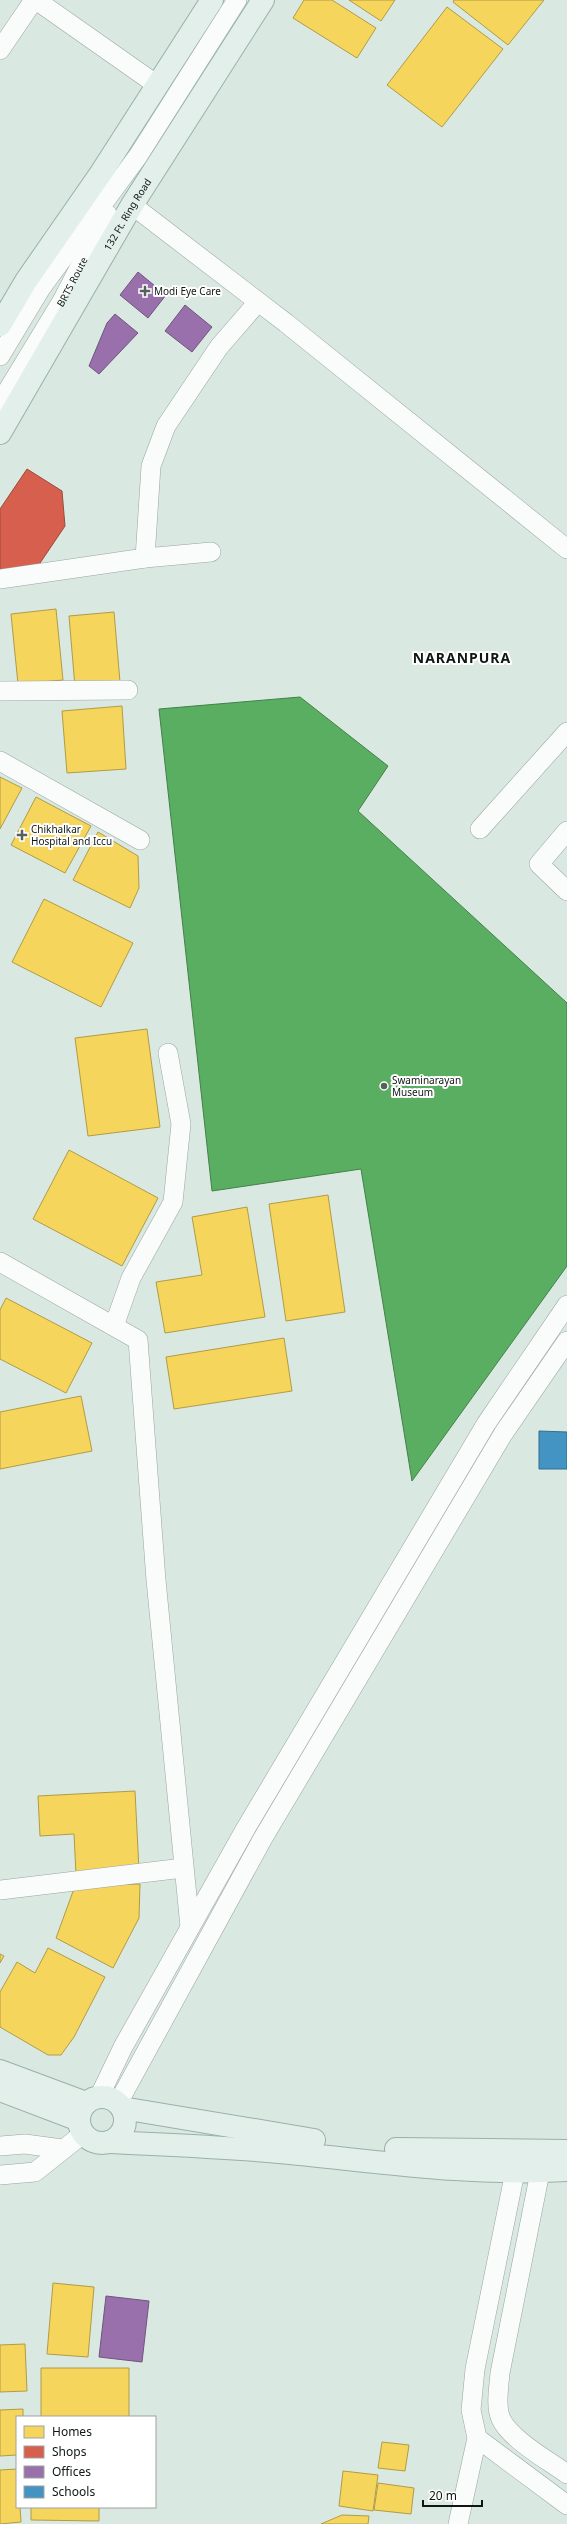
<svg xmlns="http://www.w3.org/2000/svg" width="567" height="2524" font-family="'Noto Sans',sans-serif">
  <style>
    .homes { fill: #f6d55c; stroke: #b09c46 }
    .shops { fill: #d6604d; stroke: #9a4a3c }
    .offices { fill: #9970ab; stroke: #6f557d }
    .schools { fill: #4393c3; stroke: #336e8e }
    .public { fill: #5aae61; stroke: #43814a }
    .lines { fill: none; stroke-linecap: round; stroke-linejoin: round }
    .minor-casing { stroke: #9aa5a0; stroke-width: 20 }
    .major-casing { stroke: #99b1a7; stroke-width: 24 }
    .minor { stroke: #f9fcfa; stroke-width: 19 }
    .major { stroke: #e2efea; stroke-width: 22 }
    .poi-dot { fill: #55605b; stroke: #fff; stroke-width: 1.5 }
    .labels { text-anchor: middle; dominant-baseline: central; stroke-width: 4; stroke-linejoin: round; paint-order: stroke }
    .street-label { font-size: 10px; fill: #0e1713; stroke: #fff }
    .poi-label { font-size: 10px; fill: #0e1713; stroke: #fff; text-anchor: start }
    .district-label { font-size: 14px; font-weight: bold; letter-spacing: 1px; fill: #0e1713; stroke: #fff }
  </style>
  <rect width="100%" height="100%" fill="#d9e8e1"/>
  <path class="homes" d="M304,0H332L376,28L357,58L293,18Z
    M349,0H395L381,21Z
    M454,0H544L508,45L453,2Z
    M447,7L503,49L442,127L387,85Z
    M56,609L63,680L18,684L11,614Z
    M114,612L120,682L75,687L69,616Z
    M122,706L126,769L67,773L62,711Z
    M0,777L22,788L0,829Z
    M36,797L91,826L65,873L11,845Z
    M98,832L138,856L139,888L130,908L73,880Z
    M44,899L133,943L101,1007L12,962Z
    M147,1029L160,1127L88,1136L75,1038Z
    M69,1150L158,1198L122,1266L33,1219Z
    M328,1195L345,1312L286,1321L269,1204Z
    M247,1207L265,1317L165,1333L156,1282L202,1275L192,1217Z
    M6,1298L92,1343L66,1393L0,1359V1310Z
    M284,1338L292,1391L174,1409L166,1357Z
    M81,1396L92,1451L0,1469V1412Z
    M135,1791L139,1870L76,1874L74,1834L40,1836L38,1796Z
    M140,1884L139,1918L113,1968L56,1938L75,1886Z
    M48,1948L105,1977L74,2037L61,2055H48L0,2027V1992L17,1962L35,1973Z
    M0,1954L4,1956L0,1963Z
    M53,2283L94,2287L88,2357L47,2354Z
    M25,2344L27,2391L0,2392V2345Z
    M41,2368H129V2417H41Z
    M23,2409V2417H17V2455L0,2456V2410Z
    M382,2442L409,2445L405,2471L378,2468Z
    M17,2469V2507H20L21,2522L0,2524V2470Z
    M343,2471L378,2475L373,2511L339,2506Z
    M378,2483L414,2488L411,2514L374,2510Z
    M31,2507H99V2521L31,2520Z
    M342,2515L369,2516L368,2524H321Z"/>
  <path class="shops" d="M27,469L62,491L65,526L34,572L0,573V509Z"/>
  <path class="offices" d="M138,272L166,295L148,318L120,295Z
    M185,305L212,327L192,352L165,331Z
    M115,314L138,333L99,374L89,366L107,323Z
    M106,2296L149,2301L142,2362L99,2357Z"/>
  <path class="schools" d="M539,1431L567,1432V1469H539Z"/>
  <path class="public" d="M300,697L388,766L358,811L567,1003V1266L412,1481L361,1169L212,1191L159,709Z"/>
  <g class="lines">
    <g class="minor-casing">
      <g id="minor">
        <path d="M36,0L157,85"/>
        <path d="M0,50L34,0"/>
        <path d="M132,205L286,323L567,549"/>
        <path d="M0,356L41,288L138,156L237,0"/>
        <path id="s1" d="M0,403L62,301L107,214"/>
        <path d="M145,558L151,466L166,426L219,347L258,302"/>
        <path d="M0,579L145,558L211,552"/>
        <path d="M0,691L128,690"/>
        <path d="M0,761L140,840"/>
        <path d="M480,829L567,732"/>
        <path d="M567,831L539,864L567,891"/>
        <path d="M0,1262L138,1340L156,1580L190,1927"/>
        <path d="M114,1326L131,1278L173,1202L181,1124L168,1053"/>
        <path d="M0,1890L183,1868"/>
        <path d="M99,2097L123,2047L246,1828L486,1424L567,1305"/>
        <path d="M118,2103L263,1838L503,1434L567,1341"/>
        <path d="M0,2146L25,2144L62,2149"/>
        <path d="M543,2157L500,2373C499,2387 495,2406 501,2419C510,2439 549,2461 567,2474"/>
        <path d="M0,2175L35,2172L84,2133"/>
        <path d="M477,2438L567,2505"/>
        <path d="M458,2524L477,2438L471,2410L475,2369L518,2157"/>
      </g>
    </g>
    <g class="major-casing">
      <g id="major">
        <path d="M0,325L26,281L101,173L212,0"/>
        <path id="s2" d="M0,433L132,205L263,0"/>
        <path d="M0,2071L86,2103"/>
        <path d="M0,2090L79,2120"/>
        <circle cx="102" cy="2120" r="23"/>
        <path d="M122,2108L314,2140"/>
        <path d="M109,2142C169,2145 230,2147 290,2153C381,2162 475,2176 567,2170"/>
        <path d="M396,2149L567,2151"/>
      </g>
    </g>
    <use href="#minor" class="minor"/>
    <use href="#major" class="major"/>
  </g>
  <g class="poi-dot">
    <path d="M143 285h4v4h4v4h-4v4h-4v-4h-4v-4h4z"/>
    <path d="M20 829h4v4h4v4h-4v4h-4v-4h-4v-4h4z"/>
    <circle cx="384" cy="1086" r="4"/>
  </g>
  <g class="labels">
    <g class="street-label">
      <text stroke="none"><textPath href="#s2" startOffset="253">132 Ft. Ring Road</textPath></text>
      <text stroke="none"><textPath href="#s1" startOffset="141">BRTS Route</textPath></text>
    </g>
    <g class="poi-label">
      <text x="154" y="291">Modi Eye Care</text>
      <text x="31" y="829">Chikhalkar<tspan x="31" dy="12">Hospital and Iccu</tspan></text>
      <text x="392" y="1080">Swaminarayan<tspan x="392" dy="12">Museum</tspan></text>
    </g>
    <g class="district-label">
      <text x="462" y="657">NARANPURA</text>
    </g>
  </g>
  <rect x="16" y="2416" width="140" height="92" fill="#ffffff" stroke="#9fa2a1"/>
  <rect x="24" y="2426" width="20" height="12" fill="#f6d55c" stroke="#9fa2a1"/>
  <text x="52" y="2436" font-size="12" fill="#0e1713">Homes</text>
  <rect x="24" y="2446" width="20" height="12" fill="#d6604d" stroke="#9fa2a1"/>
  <text x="52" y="2456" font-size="12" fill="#0e1713">Shops</text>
  <rect x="24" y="2466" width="20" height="12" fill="#9970ab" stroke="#9fa2a1"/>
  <text x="52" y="2476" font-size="12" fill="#0e1713">Offices</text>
  <rect x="24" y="2486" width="20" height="12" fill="#4393c3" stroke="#9fa2a1"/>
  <text x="52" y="2496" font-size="12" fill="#0e1713">Schools</text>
  <path d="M423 2500v6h59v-6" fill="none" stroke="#0e1713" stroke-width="2"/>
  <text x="429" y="2500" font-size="12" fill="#0e1713" stroke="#ffffff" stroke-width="3" paint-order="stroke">20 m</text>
</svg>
